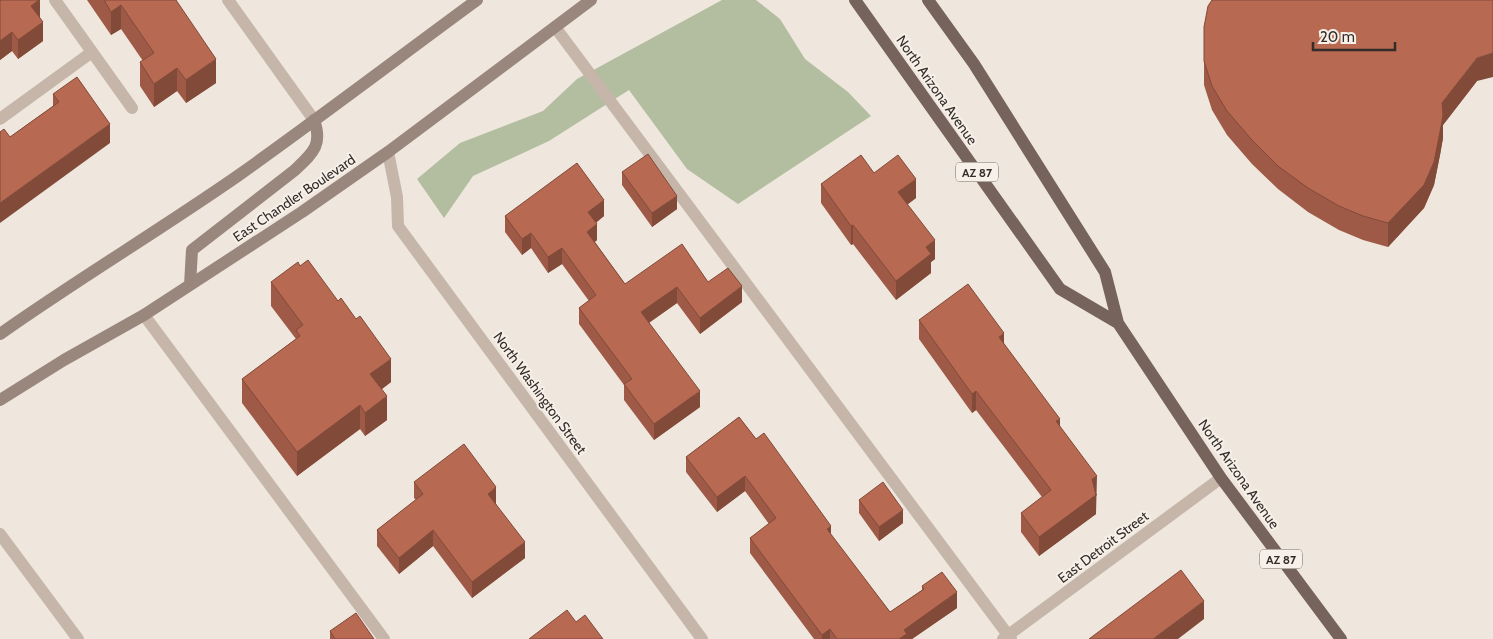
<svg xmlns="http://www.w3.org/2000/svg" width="1493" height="639" font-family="Cabin,sans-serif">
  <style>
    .green { fill: #b3bd9f }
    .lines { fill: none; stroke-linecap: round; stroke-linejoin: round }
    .service { stroke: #c6b6aa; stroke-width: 12 }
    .minor { stroke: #c6b6aa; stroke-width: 12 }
    .secondary { stroke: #99867c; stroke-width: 12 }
    .primary { stroke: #75635c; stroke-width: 12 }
    .wall { fill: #9e5a47 }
    .shaded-wall { fill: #814a39 }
    .building { fill: #b86952; stroke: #814a39 }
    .labels { text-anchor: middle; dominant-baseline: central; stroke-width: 4; stroke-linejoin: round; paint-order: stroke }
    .shield { fill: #f7f0e9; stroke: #6e6763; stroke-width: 1 }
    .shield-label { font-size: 12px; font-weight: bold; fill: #342c29 }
    .street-label { font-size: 14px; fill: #342c29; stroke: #f7f0e9 }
  </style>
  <rect width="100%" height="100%" fill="#efe6dd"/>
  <path class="green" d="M722,0H756L780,19L805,59L848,92L871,116L738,204L687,169L629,90L549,141L473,176L444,218L417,179L460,143L543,111L577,79Z"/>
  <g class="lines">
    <path class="service" d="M55,0L132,108
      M555,27L1011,639
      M0,119L92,52
      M144,315L384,639"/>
    <path class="minor" d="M228,0L314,120
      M388,152L397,197L398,226L702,639
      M0,534L78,639
      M1003,639L1221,478"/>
    <path class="secondary" d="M190,285L192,250L295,170C313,153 323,145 314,120
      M0,334C78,279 160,230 239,175C319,118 398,58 477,0
      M0,400L64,360L144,315L302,212L388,152L591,0"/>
    <path class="primary" d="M855,0L1060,289L1118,323
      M928,0L974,64L1105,272L1118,323L1221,478L1341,639"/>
  </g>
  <path class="wall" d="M0,0H40V18L43,41L18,59L12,51L0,60Z
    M87,0H176L216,83L186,103L177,91L154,107L140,86V62L143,61L121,29L111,35Z
    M1204,27L1477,81L1443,125V138L1440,155L1434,185L1424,208L1388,247L1363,240L1339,230L1308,212L1278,189L1252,164L1227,135L1212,110L1204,85Z
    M53,94L110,143L10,137L53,106Z
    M622,172L677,209L652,227L622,185Z
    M874,173L916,198L907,205L935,259L931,262V273L896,300L853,244L851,245L821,203V184Z
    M505,216H604L596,223L597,240L595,242L625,284L708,282L742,302L700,334L677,303L649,323L700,407L654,440L624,400V385L579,324V308L589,301L562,264L548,273L531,248L522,255L505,232Z
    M271,282L391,382L382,389L387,420L365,436L360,429L297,476L242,403V379L296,339L271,306Z
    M919,320L1004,344L1060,426L1097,495L1096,496V514L1039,556L1021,532V513L1042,497L976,410L972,413L919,339Z
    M739,417L831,535L890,612L922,590V586L957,608L912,639H814L750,553V538L769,524L745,491L717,512L686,472V457Z
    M414,482L496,503V504L525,558L472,598L433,546L399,574L377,546V530L416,500L414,498Z
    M859,500L903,523L879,541L859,513Z
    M330,631L374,639H330Z"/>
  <path class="shaded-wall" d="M39,0H40V18L31,6Z
    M121,5V29L111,35V12Z
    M43,22V41L18,59V40Z
    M12,32V51L0,60V41Z
    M1493,53V77L1477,81L1443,125V138L1440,155L1434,185L1424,208L1388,247V223L1442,103L1477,58Z
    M216,59V83L186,103V80Z
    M177,68V91L154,107V84Z
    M110,124V143L0,223V203Z
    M916,179V198L898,211V192Z
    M677,196V209L652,227V213Z
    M604,200V216L588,228V212Z
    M597,224V240L587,247V232Z
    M853,225V244L851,245V226Z
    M531,233V248L522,255V239Z
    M935,240V259L931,262V273L896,300V281L926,247Z
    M562,248V264L548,273V257Z
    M742,286V302L700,334V318Z
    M677,287V303L641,328V312Z
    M1004,333V352L999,337Z
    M391,359V382L370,398V374Z
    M700,391V407L654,440V424Z
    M976,391V410L972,413V394Z
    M387,396V420L365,436V413Z
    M360,405V429L297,476V452Z
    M1060,419V438L1056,421Z
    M745,476V491L717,512V497Z
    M1097,476L1096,514L1039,556V537L1092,479Z
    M496,487V503L488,510V494Z
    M903,510V523L879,541V527Z
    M831,526V541L827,529Z
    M433,530V546L399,574V558Z
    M525,542V558L472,598V582Z
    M957,592V608L912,639H899L904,630Z
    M1204,601V619L1178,639H1153Z
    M830,629V639H822V635Z"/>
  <path class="building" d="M0,0H39L31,6L43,22L18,40L12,32L0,41Z
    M104,0H176L216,59L186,80L177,68L154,84L140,62L154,53L121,5L111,12Z
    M1212,0H1493V53L1477,58L1442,103L1443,115L1440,132L1434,162L1424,185L1388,223L1363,216L1339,206L1308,188L1278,166L1252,140L1227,111L1212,86L1204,61V27L1208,6Z
    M77,77L110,124L0,203V132L4,129L10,137L59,102L53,94Z
    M648,154L677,196L652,213L622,172Z
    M861,155L874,173L898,155L916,179L898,192L935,240L926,247L931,254L896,281L853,225L851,226L821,184Z
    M577,163L604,200L588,212L597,224L587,232L625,284L682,244L708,282L728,268L742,286L700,318L677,287L641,312L700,391L654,424L624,384L632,379L579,308L596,295L562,248L548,257L531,233L522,239L505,216Z
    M308,260L338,301L341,298L356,319L360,316L391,359L370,374L387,396L365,413L360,405L297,452L242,379L300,336L296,330L303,325L271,282L298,262L300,266Z
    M968,284L1004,333L999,337L1060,419L1056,421L1097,476L1092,479L1096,495L1039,537L1021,513L1051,490L976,391L972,394L919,320Z
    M739,417L756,439L764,433L831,526L827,529L890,612L924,589L922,586L942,572L957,592L904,630L907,634L899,639H837L830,629L822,635L750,538L776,518L745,476L717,497L686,457Z
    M464,444L496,487L488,494L525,542L472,582L433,530L399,558L377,530L423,494L414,482Z
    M883,482L903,510L879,527L859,500Z
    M1181,570L1204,601L1153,639H1089Z
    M567,610L576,622L585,615L603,639H529Z
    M356,613L374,639H335L330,631Z"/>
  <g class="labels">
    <g class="shield">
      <rect x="956" y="162.5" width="42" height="19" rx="4"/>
      <rect x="1260" y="549.5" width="42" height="19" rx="4"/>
    </g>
    <g class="shield-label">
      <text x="977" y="172">AZ 87</text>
      <text x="1281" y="559">AZ 87</text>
    </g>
    <g class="street-label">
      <text transform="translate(937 90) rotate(55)">North Arizona Avenue</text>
      <text transform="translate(294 198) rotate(-34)">East Chandler Boulevard</text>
      <text transform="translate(540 393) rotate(54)">North Washington Street</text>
      <text transform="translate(1239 474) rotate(55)">North Arizona Avenue</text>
      <text transform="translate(1103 547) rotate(-37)">East Detroit Street</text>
    </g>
  </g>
  <path d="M1313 42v8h82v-8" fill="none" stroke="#342c29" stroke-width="2.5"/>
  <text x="1320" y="42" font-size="15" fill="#342c29" stroke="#f7f0e9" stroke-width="4" paint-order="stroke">20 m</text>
</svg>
